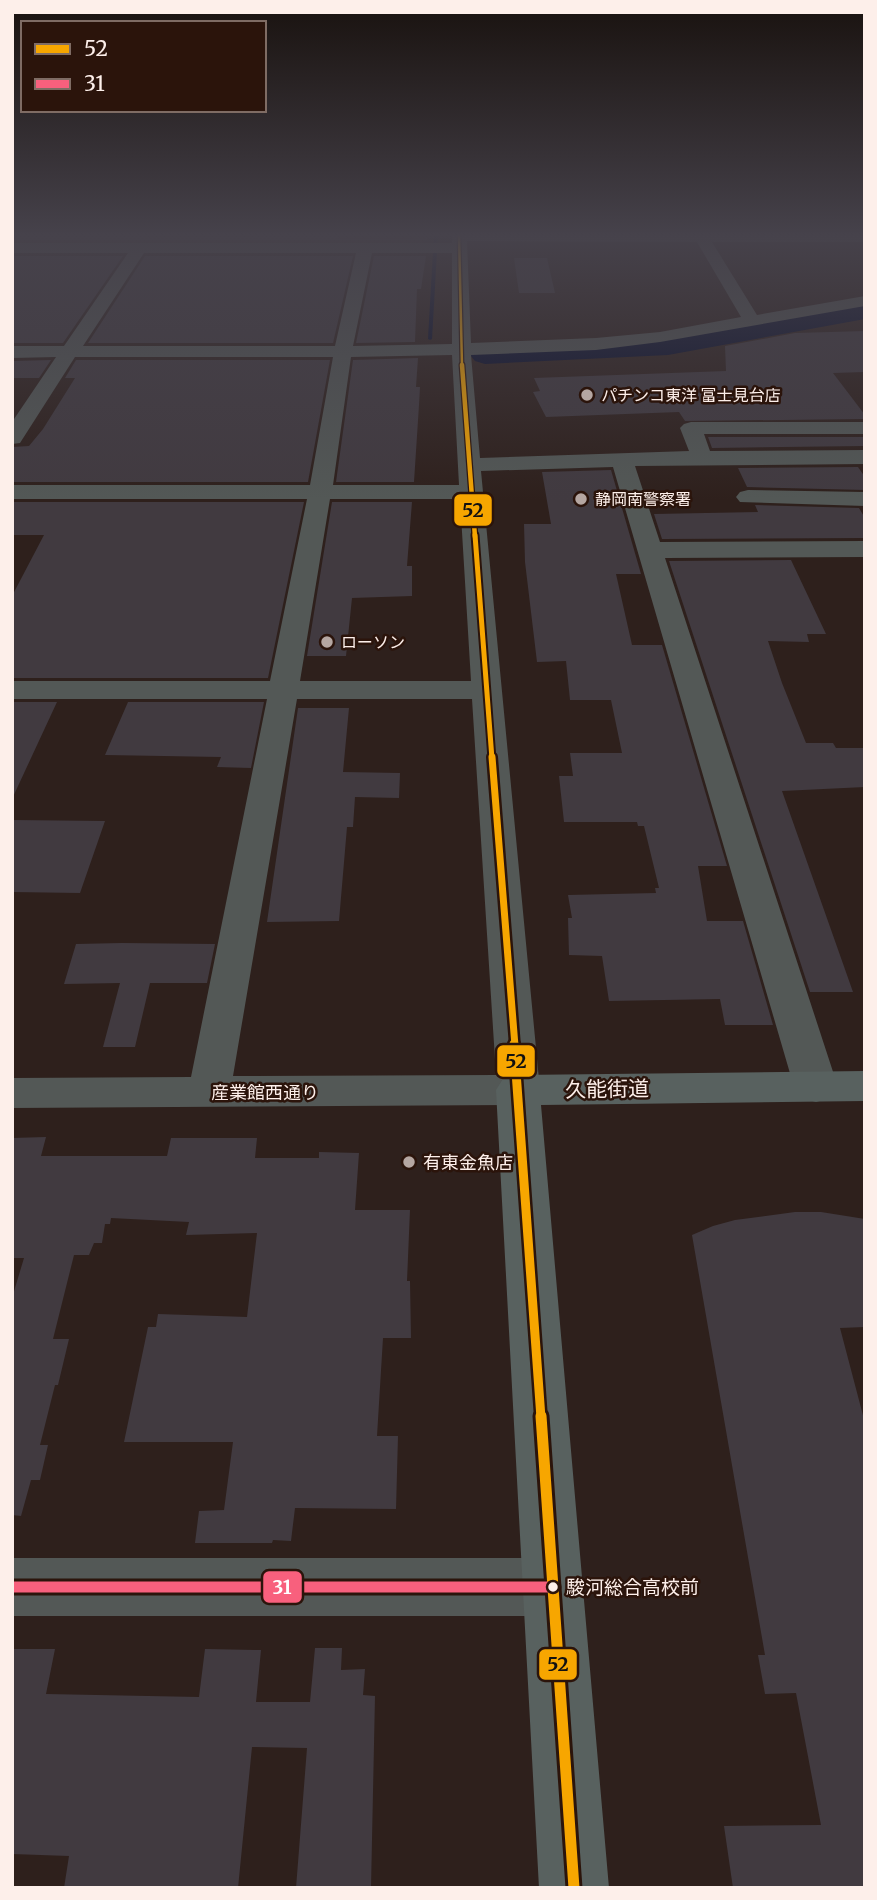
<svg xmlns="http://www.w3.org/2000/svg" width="877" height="1900" font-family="Merriweather,'Noto Sans JP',serif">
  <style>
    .built { fill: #412419 }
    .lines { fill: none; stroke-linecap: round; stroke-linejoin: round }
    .stream { fill: #060c2b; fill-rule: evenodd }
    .river { fill: #060c2b; fill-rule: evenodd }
    .building { fill: #413a40 }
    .minor { fill: #535856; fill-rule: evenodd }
    .major { fill: #58615f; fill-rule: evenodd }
    .bus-1-far5-casing { stroke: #2b140b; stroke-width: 5 }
    .bus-1-far4-casing { stroke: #2b140b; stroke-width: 7 }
    .bus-1-far3-casing { stroke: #2b140b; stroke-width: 9 }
    .bus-1-far2-casing { stroke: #2b140b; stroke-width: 12 }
    .bus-1-far1-casing { stroke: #2b140b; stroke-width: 14 }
    .bus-1-casing { stroke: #2b140b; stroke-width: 17 }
    .bus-2-casing { stroke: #2b140b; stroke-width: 17 }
    .bus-1-far5 { stroke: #f7a600; stroke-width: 2.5 }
    .bus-1-far4 { stroke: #f7a600; stroke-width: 4.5 }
    .bus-1-far3 { stroke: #f7a600; stroke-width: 5 }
    .bus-1-far2 { stroke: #f7a600; stroke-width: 7 }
    .bus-1-far1 { stroke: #f7a600; stroke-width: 9 }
    .bus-1 { stroke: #f7a600; stroke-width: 11 }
    .bus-2 { stroke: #f8607d; stroke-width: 11 }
    .poi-dot { fill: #b5a7a2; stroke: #2b140b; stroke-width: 2.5 }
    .bus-dot { fill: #fdefea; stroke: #2b140b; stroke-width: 2.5 }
    .labels { text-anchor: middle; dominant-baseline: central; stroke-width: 5; stroke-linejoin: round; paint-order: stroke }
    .far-poi-label { font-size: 16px; fill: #fdefea; stroke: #2b140b; text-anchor: start }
    .street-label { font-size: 18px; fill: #fdefea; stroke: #2b140b }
    .poi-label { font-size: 18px; fill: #fdefea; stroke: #2b140b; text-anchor: start }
    .near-bus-label { font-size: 19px; fill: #fdefea; stroke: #2b140b; text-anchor: start }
    .near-street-label { font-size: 21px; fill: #fdefea; stroke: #2b140b }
    .line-badge { stroke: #2b140b; stroke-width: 2.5 }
    .badge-label { font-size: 19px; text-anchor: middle; font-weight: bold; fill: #fff }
    .pale-badge-label { font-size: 19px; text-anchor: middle; font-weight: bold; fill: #111 }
  </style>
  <rect width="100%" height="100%" fill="#2e201c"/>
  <path class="built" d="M12,234H424L423,248L12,247Z"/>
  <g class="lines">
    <path class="stream" d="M434,234H438L432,339L430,340L428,339Z"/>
    <path class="river" d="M865,303V319L668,355L485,364L475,361L470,355L475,349L485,346L668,337Z"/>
  </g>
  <path class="building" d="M12,234H148L145,238L337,236L336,239L428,238L427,240H12Z
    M12,256H123L63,343H12Z
    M145,256H353L333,343H88Z
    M374,256H426L421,289H417L415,342L356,343Z
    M514,258H547L555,293H519Z
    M865,331V372L833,373L865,415V419L685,421L679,412L546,417L533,392L540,391L534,378L726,371L725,346L795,333Z
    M418,358L416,387H420L419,405L414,482H336L353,360Z
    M51,360L39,378H12V361Z
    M76,360H330L308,482H12V447L29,446L43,429L75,378H65Z
    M708,437H865V446L712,448Z
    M858,467L865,477V490L747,487L738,468Z
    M611,470L641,574H616L632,645H662L727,866H698L707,921H743L773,1025H725L720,999L609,1001L602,956L569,955L568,918H572L568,895L656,893L655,888H659L644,826H638L637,822H564L559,776H573L570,753H622L611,700H570L566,661L537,662L525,562L524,524H551L542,472Z
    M12,502H304L268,678H12V596L44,535H12Z
    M332,502H412L407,566H412V596L352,598L346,656H307Z
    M755,505L859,508L865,518V538L662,539L654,514L758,512Z
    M791,560L826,634H807L809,642L768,641L782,683L806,743H833L836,748H865V787L782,791L853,992H810L669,561Z
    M12,702H57L12,799Z
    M128,702H264L251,768L217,767L221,757L105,755Z
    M298,708H349L343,772L400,773L399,798L355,797L353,827H347L339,921L267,922Z
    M12,820L105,821L80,893L12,892Z
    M76,944L122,943L215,944L207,983H150L135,1047H103L120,983L64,984Z
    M46,1137L41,1156H167L171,1138H257L255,1158H319V1152L359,1153L355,1210H410L407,1281H410L411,1338H383L377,1436H398L396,1509L295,1508L291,1541L273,1540L272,1543H195L199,1511L224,1510L233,1442H124L148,1327H156L158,1314L247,1317L257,1233L186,1235L189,1222L111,1218L110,1224H105L102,1243H94L89,1255H74L53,1339H69L58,1385H55L40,1445H48L40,1480H31L21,1516L12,1515V1298L24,1258H12V1138Z
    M795,1212H821L865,1219V1327L840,1328L865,1423V1888H733L724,1826L821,1825L796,1693L765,1694L758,1655H765L692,1235L713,1226L735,1220Z
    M315,1648H342L341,1670L365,1669L363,1695L375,1696L371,1888H296L307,1748L252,1747L238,1888H64L69,1856L12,1854V1649H55L46,1694L199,1697L205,1649L261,1650L256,1702H310Z"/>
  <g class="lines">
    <path class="minor" d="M452,234H865V242H712L757,315L865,296V306L660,342L596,350L471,355L480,458L689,451L680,428L684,424L691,422H865V434H704L710,451L865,450V464L635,466L660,542L865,541V557L665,558L838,1087L831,1098L816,1102L801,1098L794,1087L613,467L481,471L540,1090L533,1101L518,1105L12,1108V1078L191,1077L267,699H12V681H270L307,499H12V485H310L333,357H75L20,443L12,444V422L56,357L12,358V346H64L128,253H12V243H452ZM467,241L697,242L741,317L660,332L596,338L471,343ZM144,253H356L335,346H83ZM372,253H452V344L353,346ZM452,355L459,485H333L351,357ZM330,499H460L471,681H300ZM297,699H472L496,1075L233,1076Z
      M748,490L864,492L865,506L740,502L736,497L740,492Z
      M12,1558H553L574,1566L583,1587L574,1608L553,1616H12Z"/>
    <path class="major" d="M865,1071V1101L541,1105L609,1888H539L496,1090L503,1079L518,1075Z"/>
    <g class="bus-1-far5-casing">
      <path id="bus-1-far5" d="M459,234L462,366"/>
    </g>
    <g class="bus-1-far4-casing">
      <path id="bus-1-far4" d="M462,365L475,537"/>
    </g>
    <g class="bus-1-far3-casing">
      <path id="bus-1-far3" d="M475,535L492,759"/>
    </g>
    <g class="bus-1-far2-casing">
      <path id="bus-1-far2" d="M492,757L515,1046"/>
    </g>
    <g class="bus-1-far1-casing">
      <path id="bus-1-far1" d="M514,1044L541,1418"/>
    </g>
    <g class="bus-1-casing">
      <path id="bus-1" d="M541,1416L574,1888"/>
    </g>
    <g class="bus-2-casing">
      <path id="bus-2" d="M12,1587H553"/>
    </g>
    <use href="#bus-1-far5" class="bus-1-far5"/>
    <use href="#bus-1-far4" class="bus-1-far4"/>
    <use href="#bus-1-far3" class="bus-1-far3"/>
    <use href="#bus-1-far2" class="bus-1-far2"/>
    <use href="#bus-1-far1" class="bus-1-far1"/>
    <use href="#bus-1" class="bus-1"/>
    <use href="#bus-2" class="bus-2"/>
  </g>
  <linearGradient id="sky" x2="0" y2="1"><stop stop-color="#19120f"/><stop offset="0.47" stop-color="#46424b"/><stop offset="1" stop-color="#46424b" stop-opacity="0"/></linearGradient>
  <rect width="877" height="500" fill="url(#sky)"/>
  <g class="poi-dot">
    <circle cx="587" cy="395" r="7"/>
    <circle cx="581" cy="499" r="7"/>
    <circle cx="327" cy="642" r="7"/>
    <circle cx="409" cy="1162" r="7"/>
  </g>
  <circle class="bus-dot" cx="553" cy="1587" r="6"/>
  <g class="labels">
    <g class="far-poi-label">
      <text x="601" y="395">パチンコ東洋 富士見台店</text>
      <text x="595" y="499">静岡南警察署</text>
      <text x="341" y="642">ローソン</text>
    </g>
    <g class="street-label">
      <text x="265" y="1092">産業館西通り</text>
    </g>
    <g class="poi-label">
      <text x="423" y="1162">有東金魚店</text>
    </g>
    <g class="near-bus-label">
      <text x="566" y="1587">駿河総合高校前</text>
    </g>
    <g class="near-street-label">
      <text transform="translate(607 1089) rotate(-1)">久能街道</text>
    </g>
  </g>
  <g class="line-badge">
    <rect x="453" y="493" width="40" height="34" rx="7" fill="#f7a600"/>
    <rect x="496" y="1044" width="40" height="34" rx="7" fill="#f7a600"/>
    <rect x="262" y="1570" width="41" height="34" rx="7" fill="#f8607d"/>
    <rect x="538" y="1648" width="40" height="33" rx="7" fill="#f7a600"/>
  </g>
  <g class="badge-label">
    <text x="282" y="1594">31</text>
  </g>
  <g class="pale-badge-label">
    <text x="473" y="517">52</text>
    <text x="516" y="1068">52</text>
    <text x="558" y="1671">52</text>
  </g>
  <rect width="877" height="1900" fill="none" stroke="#fdefea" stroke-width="28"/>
  <rect x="21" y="21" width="245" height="91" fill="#2b140b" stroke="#7f6c64" stroke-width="2"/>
  <rect x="35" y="44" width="35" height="10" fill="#f7a600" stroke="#7f6c64" stroke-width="2"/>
  <text x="84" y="56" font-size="21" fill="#fdefea">52</text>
  <rect x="35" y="79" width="35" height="10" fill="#f8607d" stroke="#7f6c64" stroke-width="2"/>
  <text x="84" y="91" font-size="21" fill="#fdefea">31</text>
</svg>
